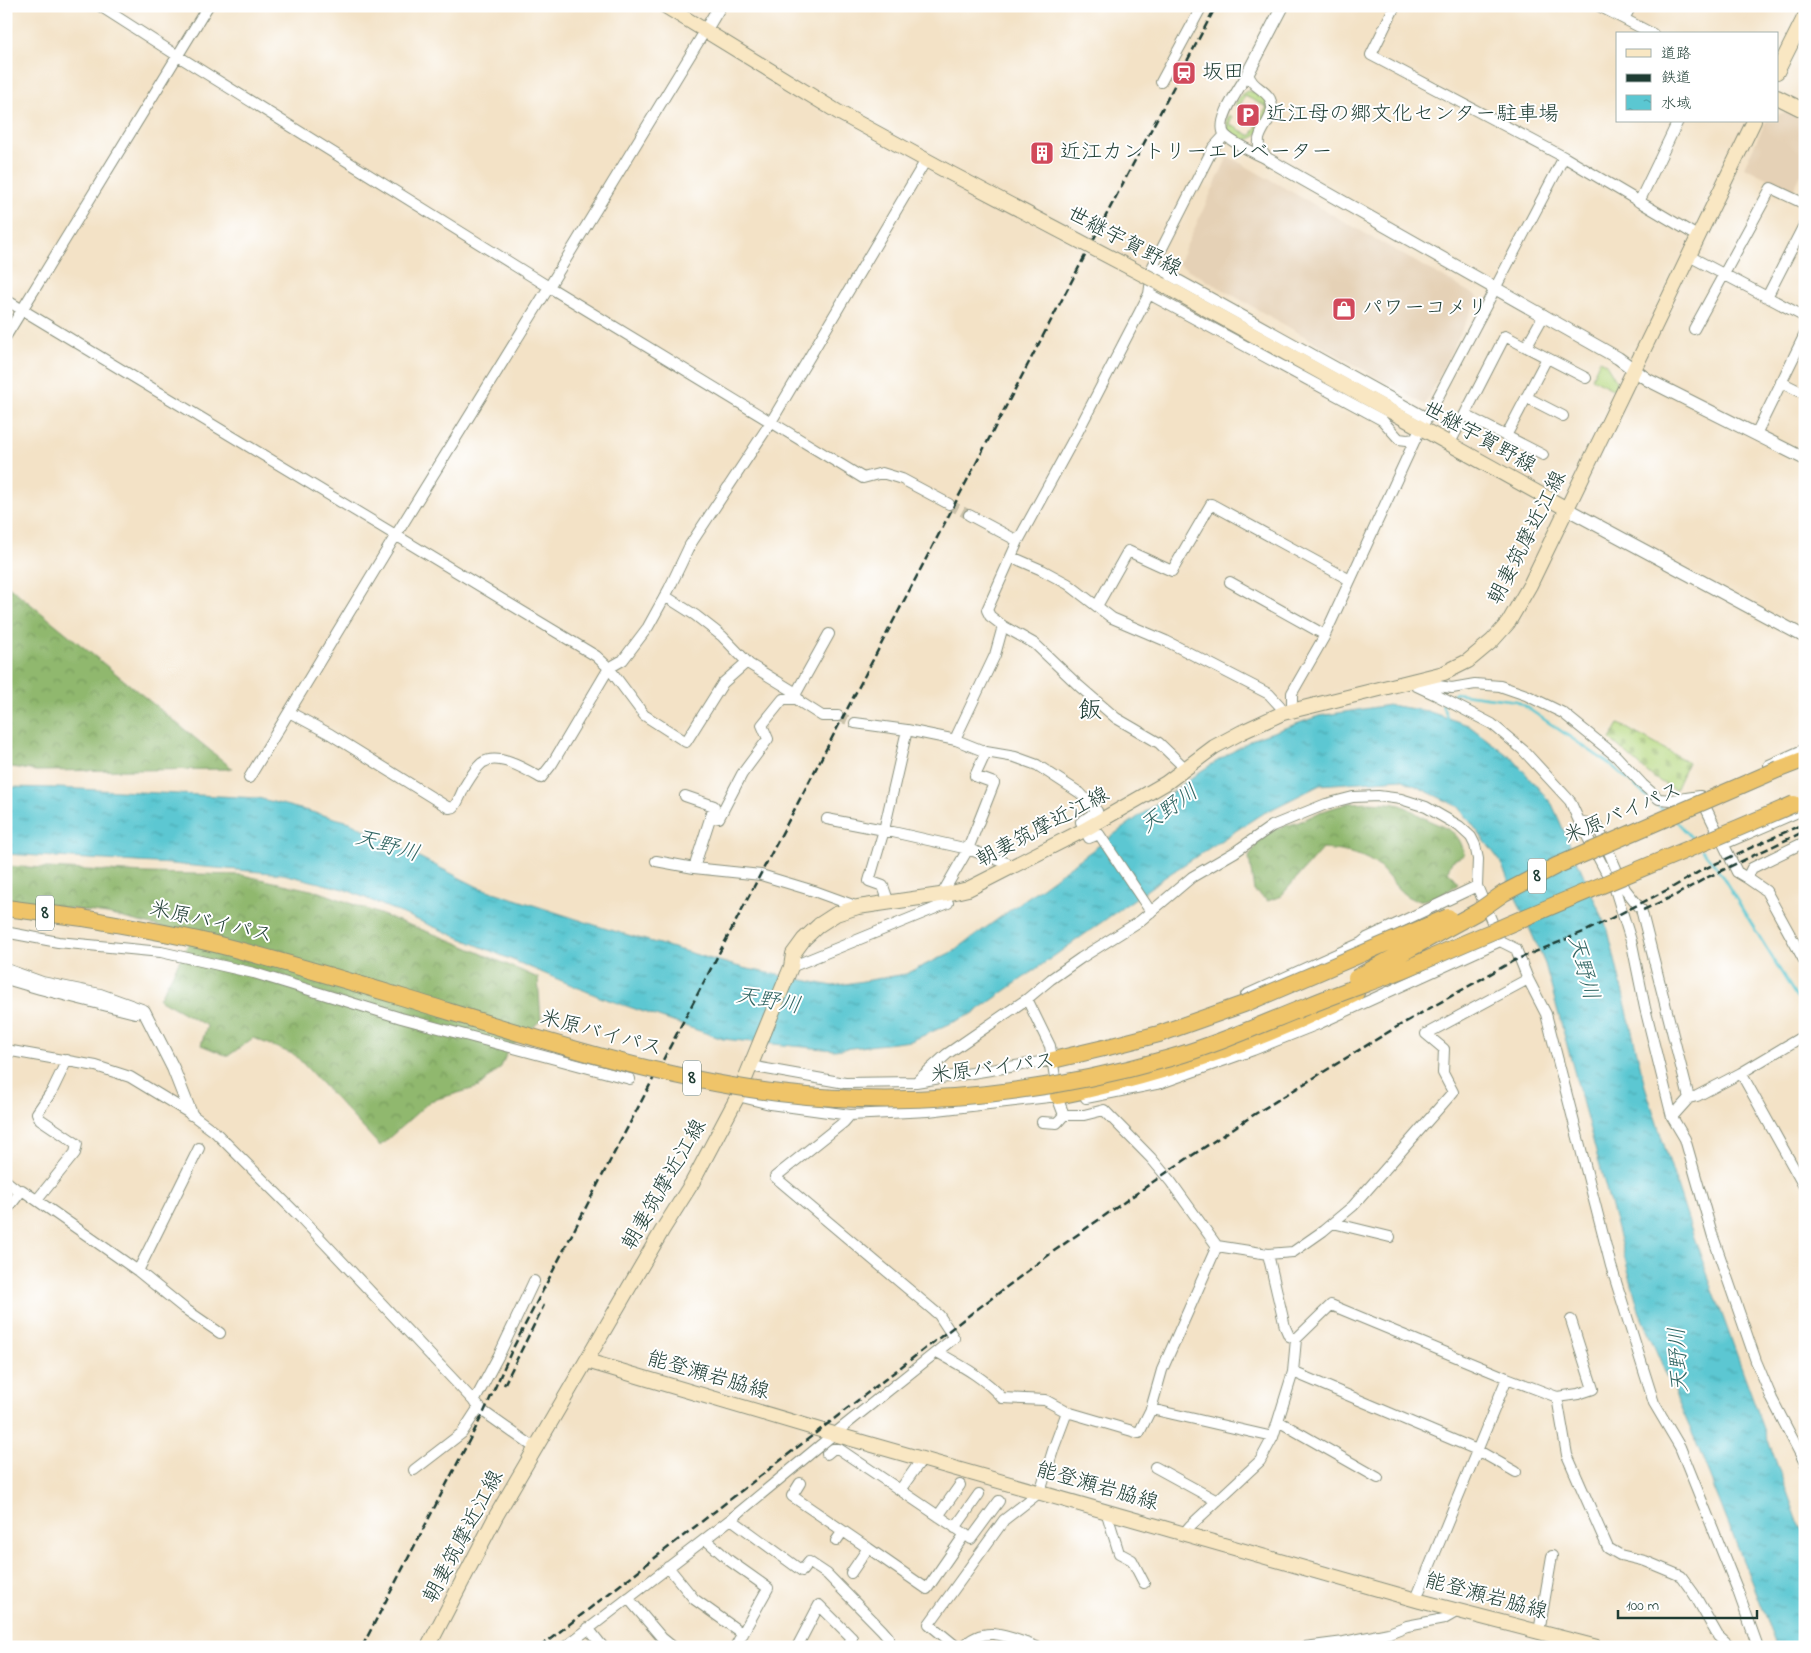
<svg xmlns="http://www.w3.org/2000/svg" width="1811" height="1653" font-family="'Indie Flower','Klee One',sans-serif">
  <style>
    .built { fill: #e5d1b6 }
    .grass { fill: url(#grass-dots); stroke: #6a8a5a }
    .forest { fill: url(#forest-crowns); stroke: #587a51 }
    .cemetery { fill: url(#cemetery-stones); stroke: #6a8a5a }
    .park { fill: #b6d880; stroke: #6a8a5a }
    .water { fill: url(#water-ripples); stroke: #3d8283 }
    .lines { fill: none; stroke-linecap: round; stroke-linejoin: round }
    .stream { stroke: #5bc7d2; stroke-width: 2.5 }
    .minor-tunnel { stroke: #c9c1a9; stroke-width: 10; stroke-dasharray: 10 5; stroke-linecap: butt }
    .minor-casing { stroke: #89907d; stroke-width: 12 }
    .tertiary-casing { stroke: #89907d; stroke-width: 14 }
    .secondary-casing { stroke: #89907d; stroke-width: 16 }
    .trunk-casing { stroke: #89907d; stroke-width: 18 }
    .minor { stroke: #fff; stroke-width: 10 }
    .tertiary { stroke: #fff; stroke-width: 12 }
    .secondary { stroke: #f9e7c3; stroke-width: 14 }
    .trunk { stroke: #efc469; stroke-width: 16 }
    .rail { stroke: #1f3d34; stroke-width: 2.5; stroke-dasharray: 8 4; stroke-linecap: butt }
    .secondary-bridge-casing { stroke: #89907d; stroke-width: 16; stroke-linecap: butt }
    .trunk-bridge-casing { stroke: #89907d; stroke-width: 18; stroke-linecap: butt }
    .secondary-bridge { stroke: #f9e7c3; stroke-width: 14 }
    .trunk-bridge { stroke: #efc469; stroke-width: 16 }
    .labels { text-anchor: middle; dominant-baseline: central; stroke-width: 4; stroke-linejoin: round; paint-order: stroke }
    .shield { fill: #fff; stroke: #627771; stroke-width: 1 }
    .shield-label { font-size: 20px; font-weight: bold; fill: #1f3d34 }
    .poi-label { font-size: 21px; fill: #1f3d34; stroke: #fff; text-anchor: start }
    .street-label { font-size: 21px; fill: #1f3d34; stroke: #fff }
    .water-label { font-size: 22px; font-style: italic; fill: #316663; stroke: #fff }
    .quarter-label { font-size: 24px; fill: #1f3d34; stroke: #fff }
  </style>
  <defs>
    <pattern id="grass-dots" width="8" height="8" patternUnits="userSpaceOnUse" patternTransform="scale(1.25)"><rect width="8" height="8" fill="#b6d880"/><path d="M2 2h.1M6 6h.1" fill="none" stroke="#9cba6f" stroke-width="1.8" stroke-linecap="round"/></pattern>
    <pattern id="forest-crowns" width="20" height="18" patternUnits="userSpaceOnUse" patternTransform="scale(1.25)"><rect width="20" height="18" fill="#90b86e"/><path d="M2 6a3 3 0 1 1 6 0M12 15a3 3 0 1 1 6 0" fill="none" stroke="#75975b"/></pattern>
    <pattern id="cemetery-stones" width="16" height="16" patternUnits="userSpaceOnUse" patternTransform="scale(1.25)"><rect width="16" height="16" fill="#b6d880"/><path d="M2 7V4a2 2 0 0 1 4 0v3zM10 15v-3a2 2 0 0 1 4 0v3z" fill="#9cba6f"/></pattern>
    <pattern id="water-ripples" width="26" height="14" patternUnits="userSpaceOnUse" patternTransform="scale(1.25)"><rect width="26" height="14" fill="#5bc7d2"/><path d="M2 4q2-2 4 0t4 0M15 11q2-2 4 0t4 0" fill="none" stroke="#4ba3ab"/></pattern>
  </defs>
  <rect width="100%" height="100%" fill="#fff"/>
  <filter id="ink" filterUnits="userSpaceOnUse"><feTurbulence type="fractalNoise" baseFrequency=".02" numOctaves="2"/><feDisplacementMap in="SourceGraphic" scale="10" xChannelSelector="R" yChannelSelector="G"/><feConvolveMatrix kernelMatrix="1 2 1 2 8 2 1 2 1" color-interpolation-filters="sRGB"/></filter>
  <filter id="wash" filterUnits="userSpaceOnUse"><feTurbulence type="fractalNoise" baseFrequency=".0096" numOctaves="4" result="noise"/><feDisplacementMap in="SourceGraphic" scale="20" xChannelSelector="R" yChannelSelector="G"/><feGaussianBlur stdDeviation="1.12" result="paint"/><feColorMatrix in="noise" values="0 0 0 0 0 0 0 0 0 0 0 0 0 0 0 0 0 1.4 0 .05"/><feComposite in="paint" operator="in"/></filter>
  <g filter="url(#wash)">
    <rect width="100%" height="100%" fill="#f3e2c6"/>
    <path class="built" d="M1789,111L1805,119V167L1793,191L1744,167L1766,121H1777V115Z
      M1228,156L1478,297L1425,405L1178,264Z"/>
    <path class="grass" d="M1247,91L1257,92L1265,97L1269,111C1258,134 1254,150 1227,132V119L1229,115L1232,117L1229,124L1251,136L1267,107L1245,96L1239,107L1235,104L1242,94Z"/>
    <path class="forest" d="M6,584L233,769L36,771L6,766Z
      M1369,802C1379,803 1394,802 1403,806C1411,809 1417,814 1424,818C1443,828 1461,829 1464,855L1452,861L1448,871L1458,883C1447,893 1442,895 1428,899C1402,907 1392,875 1374,863C1360,853 1338,850 1322,849L1281,896L1268,901L1254,891L1249,857L1258,842L1275,829L1299,822L1320,812L1348,803Z
      M6,866L147,873L242,875L320,892L450,940L538,978L541,1020L508,1050L501,1067L479,1087L430,1101L380,1146L295,1055L253,1038L228,1056L201,1045L207,1026L159,999L193,935L107,914L6,899Z"/>
    <path class="cemetery" d="M1619,724L1688,762L1675,790L1654,778L1610,739Z"/>
    <path class="park" d="M1600,360L1606,364L1617,382L1614,390L1592,378Z"/>
    <path class="water" d="M1389,705L1427,711L1468,725L1514,760L1552,804L1608,930L1645,1086L1692,1232L1797,1519L1805,1533V1647H1777L1696,1442L1640,1314L1545,964L1500,861L1459,807L1401,779L1320,785L1260,815L1168,875L974,1013L911,1041L834,1050L723,1039L600,997L344,889L283,874L171,864L6,854V787L59,788L258,798L350,822L478,887L607,929L743,968L833,986L906,974L954,951L1201,771L1253,739L1319,716Z"/>
    <g class="lines">
      <path class="stream" d="M1449,699L1455,693L1517,701L1611,765L1665,812
        M1445,703L1442,705L1448,719
        M1676,821L1694,840
        M1702,850L1716,866L1805,1011"/>
    </g>
  </g>
  <g filter="url(#ink)">
    <g class="lines">
      <path class="minor-tunnel" d="M949,504L969,515
        M838,716L855,723"/>
      <g class="minor-casing">
        <path id="minor" d="M100,6L178,56L549,287L396,535L249,778
          M1599,6L1653,34
          M1624,19L1631,6
          M705,31L549,287L863,478L882,473L902,479L949,504
          M1248,73C1252,88 1264,88 1270,99C1277,113 1264,125 1260,136C1258,140 1259,144 1259,148L1269,160C1259,155 1232,143 1225,135C1214,122 1241,86 1248,73Z
          M1161,82L1202,6
          M1564,157L1699,237
          M1639,202L1678,121
          M1689,256L1805,317
          M1153,266L1427,418
          M1149,294L1382,420L1399,439L1407,440L1416,439
          M1767,297L1805,223
          M6,300L596,656L609,668L644,715L686,742L723,683L747,662
          M1694,329L1771,188L1805,204
          M6,336L208,6
          M1526,347L1544,315
          M1781,382L1805,394
          M1526,397L1563,416
          M1465,415L1543,455
          M1756,434L1805,334
          M1506,436L1547,358
          M1449,445L1505,336L1586,378
          M969,515L1018,541
          M1012,557L1042,570L1068,584L1112,618L1166,641L1269,694L1280,706L1283,713
          M1230,582L1325,635
          M665,596L695,615L722,636L749,664L793,691L800,702L822,716H838
          M1097,606L1128,551L1172,571L1211,504L1350,580
          M1003,626L1035,644L1079,686L1116,718L1159,743L1186,769
          M1408,682L1436,695L1492,724L1523,750L1570,801L1579,821L1615,889L1632,944L1645,1008L1672,1117L1685,1139L1713,1237L1756,1361L1772,1399L1805,1463
          M1418,683L1452,688L1475,684L1500,686L1526,695L1563,713L1584,730L1616,756L1643,785L1659,799L1672,800L1700,796L1737,872L1747,878L1752,868L1805,842
          M795,695L829,634
          M1292,710V693L1324,637L1420,429L1427,418L1564,157L1371,55L1395,6
          M289,712L330,734L449,808L454,807C459,801 461,793 465,786C468,781 477,767 482,763C498,752 527,770 541,778L552,764L609,668L623,660L648,627L669,589L690,545L771,422L926,160
          M855,723L907,730L956,740
          M1769,765L1805,749
          M685,796L714,806L694,868
          M710,816L719,818L742,774L768,739L762,725L783,699H798
          M827,819L884,830L968,849L1015,866
          M1579,821L1597,825L1625,889L1641,909L1689,1098
          M1724,844L1805,809
          M656,861L694,868L761,875L814,891L858,907
          M1747,878L1766,891L1805,962
          M889,903L883,886L869,881L884,830L907,730
          M1151,912L1099,834L1089,838L1081,822L1097,811L1080,793L1037,765L1015,757L986,752L956,740L957,735L995,655L1003,626L990,616L987,610L1018,541L1077,433L1149,294L1153,266L1213,148L1225,135
          M6,935L10,933L58,942L161,952L254,973L401,1018L630,1079
          M791,967L948,903L942,894L968,849L994,783L975,776L986,752
          M6,979L40,989L135,1013L140,1012
          M1246,995L1361,943L1367,938L1477,886
          M1027,999L1050,1046L1059,1102L1064,1115
          M6,1050L96,1066L130,1077L191,1114L215,1132L301,1218L484,1412L535,1448
          M750,1066L845,1083L916,1082L1053,1060
          M1741,1073L1805,1188
          M916,1082L947,1054L1027,999L1051,979L1081,958L1140,921L1192,877L1235,852L1272,826L1326,804L1353,797L1378,796L1401,799L1426,807L1459,826L1471,837L1475,845L1478,859L1477,886L1500,941L1516,949L1528,979L1546,1014L1611,1266L1654,1403L1680,1447L1738,1591L1758,1647
          M738,1096L770,1104L850,1115L928,1111L1058,1096
          M1086,1098L1161,1083L1253,1050L1318,1024L1500,941
          M1672,1117L1689,1098L1697,1096L1741,1073L1805,1035
          M1042,1122L1057,1123L1064,1115H1084L1104,1110L1151,1158L1171,1182L1217,1246L1268,1254L1293,1252L1323,1231L1353,1206L1453,1092L1443,1073L1444,1049L1426,1034L1528,979
          M6,1181L20,1192
          M37,1200L75,1153L77,1144L40,1119L37,1113L52,1091L67,1060
          M6,1211L22,1190L138,1271L185,1309L220,1333
          M1333,1223L1390,1237
          M1268,1254L1285,1327L1289,1336L1296,1339
          M138,1271L199,1148
          M937,1352C960,1365 985,1378 1002,1398L1045,1400L1067,1412L1054,1447L1040,1492L1004,1520L929,1624L957,1647
          M1293,1372L1477,1450L1516,1472
          M1507,1378L1557,1397L1567,1455L1608,1548L1620,1555L1645,1561L1681,1576L1694,1594L1718,1636L1730,1647
          M1557,1397L1578,1394L1593,1389L1571,1320
          M474,1402L500,1353L534,1281
          M1151,1409L1162,1370L1217,1246
          M1067,1412L1139,1433L1151,1409L1273,1437
          M1278,1421L1378,1478
          M827,1454L833,1449H839L900,1490L922,1459
          M1155,1467L1217,1501
          M414,1470L462,1433L479,1407
          M800,1483L792,1496L868,1548
          M1106,1511L1119,1553L1132,1560L1144,1583
          M938,1516L960,1485
          M731,1519L802,1571L809,1562L827,1574L882,1630L888,1637L890,1647
          M955,1528L979,1494
          M1184,1533L1190,1526L1260,1461L1273,1437L1293,1372L1296,1339L1331,1305L1507,1378L1416,1599
          M965,1534L971,1539L999,1501
          M705,1539L730,1561L768,1588L735,1647
          M836,1541L843,1531
          M668,1567L694,1599L743,1634
          M851,1573L868,1548L927,1589L965,1534L900,1490
          M628,1598L662,1638L673,1647
          M588,1628L603,1647
          M1539,1632L1552,1556
          M565,1647L731,1519L834,1434L954,1338L939,1315L775,1177L844,1122L850,1115
          M797,1647L819,1605L852,1638L847,1647
          M963,1647C985,1623 1010,1638 1037,1647
          M1305,1647L1344,1642L1389,1633L1407,1626L1444,1619L1458,1611
          M1376,1647V1635"/>
      </g>
      <g class="tertiary-casing">
        <path id="tertiary" d="M705,31L720,6
          M1248,73L1283,6
          M1269,160L1618,358L1648,380L1805,459
          M1567,509L1805,637
          M6,970L42,983L100,995L144,1011L173,1068L191,1114"/>
      </g>
      <g class="secondary-casing">
        <path id="secondary" d="M665,6L838,112L948,172
          M1777,72L1805,16
          M1777,97L1805,111
          M1163,285L1567,509
          M587,1361L834,1434L1420,1601L1597,1647
          M428,1647L496,1516L663,1229L692,1183L738,1096L791,967L793,954L804,939L819,925L836,914L858,907L947,894L968,889L1084,830L1166,783L1214,747L1242,732L1283,713L1444,673L1468,661L1492,641L1508,623L1530,585L1754,121"/>
      </g>
      <g class="trunk-casing">
        <path id="trunk" d="M1779,769L1805,759
          M6,908L83,918
          M1053,1060L1108,1047
          M1058,1096C1162,1075 1261,1041 1356,993"/>
      </g>
      <use href="#minor" class="minor"/>
      <use href="#tertiary" class="tertiary"/>
      <use href="#secondary" class="secondary"/>
      <use href="#trunk" class="trunk"/>
      <path class="rail" d="M1643,910L1676,895L1706,878L1805,831
        M504,1385L544,1305
        M362,1647L484,1412L512,1350L599,1182L1216,6
        M540,1647L906,1363L1054,1251L1173,1168L1255,1114L1395,1028L1513,961L1586,931L1673,887L1702,870L1805,823"/>
      <g class="secondary-bridge-casing">
        <path id="secondary-bridge" d="M948,172L1163,285"/>
      </g>
      <g class="trunk-bridge-casing">
        <path id="trunk-bridge" d="M83,918C127,926 172,933 215,944C279,960 342,979 405,998C529,1036 651,1077 779,1093C911,1109 1043,1094 1170,1058C1216,1045 1260,1025 1305,1007C1338,993 1372,982 1405,969C1436,956 1466,942 1496,930C1595,887 1696,847 1794,804
          M1356,978L1477,912L1504,893L1556,866L1779,769
          M1108,1047L1159,1034L1244,1004L1448,917"/>
      </g>
      <use href="#secondary-bridge" class="secondary-bridge"/>
      <use href="#trunk-bridge" class="trunk-bridge"/>
    </g>
  </g>
  <defs>
    <g id="station-square" transform="scale(1.25)"><rect x="-9" y="-9" width="18" height="18" rx="4" fill="#d1495b" stroke="#fff"/><path d="M-3-6H3Q5-6 5-4V2Q5 4 3 4L4.5 6H3L1.5 4h-3L-3 6H-4.5L-3 4Q-5 4-5 2V-4Q-5-6-3-6ZM-3.5-4v3h7v-3ZM-3.5 1v1.5H-2V1ZM2 1v1.5H3.5V1Z" fill="#fff"/></g>
    <g id="parking-square" transform="scale(1.25)"><rect x="-9" y="-9" width="18" height="18" rx="4" fill="#d1495b" stroke="#fff"/><path d="M-3.5-5.5H1a3.5 3.5 0 0 1 0 7H-1V5.5H-3.5ZM-1-3.4V-.6H.8a1.4 1.4 0 0 0 0-2.8Z" fill="#fff"/></g>
    <g id="building-square" transform="scale(1.25)"><rect x="-9" y="-9" width="18" height="18" rx="4" fill="#d1495b" stroke="#fff"/><path d="M-4-6H4V6H1V3H-1V6H-4ZM-2.5-4.3h1.7v1.8h-1.7ZM.8-4.3h1.7v1.8H.8ZM-2.5-1h1.7V.8h-1.7ZM.8-1h1.7V.8H.8Z" fill="#fff"/></g>
    <g id="shop-square" transform="scale(1.25)"><rect x="-9" y="-9" width="18" height="18" rx="4" fill="#d1495b" stroke="#fff"/><path d="M-5-2.5h2.3a2.7 3.5 0 0 1 5.4 0H5L5.5 6h-11ZM-1.5-2.5h3a1.5 2.3 0 0 0-3 0Z" fill="#fff"/></g>
  </defs>
  <g fill-rule="evenodd">
    <use href="#station-square" x="1184" y="73"/>
    <use href="#parking-square" x="1248" y="115"/>
    <use href="#building-square" x="1042" y="153"/>
    <use href="#shop-square" x="1344" y="309"/>
  </g>
  <g class="labels">
    <g class="shield">
      <rect x="1528" y="858.5" width="18" height="35" rx="4"/>
      <rect x="36" y="895.5" width="18" height="35" rx="4"/>
      <rect x="683" y="1060.5" width="18" height="35" rx="4"/>
    </g>
    <g class="shield-label">
      <text x="1537" y="876">8</text>
      <text x="45" y="913">8</text>
      <text x="692" y="1078">8</text>
    </g>
    <g class="poi-label">
      <text x="1202" y="73">坂田</text>
      <text x="1266" y="115">近江母の郷文化センター駐車場</text>
      <text x="1060" y="153">近江カントリーエレベーター</text>
      <text x="1362" y="309">パワーコメリ</text>
    </g>
    <g class="street-label">
      <text transform="translate(1124 242) rotate(28)">世継宇賀野線</text>
      <text transform="translate(1479 438) rotate(29)">世継宇賀野線</text>
      <text transform="translate(1528 538) rotate(-63)">朝妻筑摩近江線</text>
      <text transform="translate(1623 814) rotate(-23)">米原バイパス</text>
      <text transform="translate(1043 828) rotate(-28)">朝妻筑摩近江線</text>
      <text transform="translate(211 923) rotate(13)">米原バイパス</text>
      <text transform="translate(601 1034) rotate(15)">米原バイパス</text>
      <text transform="translate(993 1069) rotate(-7)">米原バイパス</text>
      <text transform="translate(665 1185) rotate(-60)">朝妻筑摩近江線</text>
      <text transform="translate(708 1376) rotate(16)">能登瀬岩脇線</text>
      <text transform="translate(1097 1487) rotate(16)">能登瀬岩脇線</text>
      <text transform="translate(464 1537) rotate(-62)">朝妻筑摩近江線</text>
      <text transform="translate(1486 1597) rotate(15)">能登瀬岩脇線</text>
    </g>
    <g class="water-label">
      <text transform="translate(1170 810) rotate(-36)">天野川</text>
      <text transform="translate(387 847) rotate(16)">天野川</text>
      <text transform="translate(1582 968) rotate(75)">天野川</text>
      <text transform="translate(768 1002) rotate(10)">天野川</text>
      <text transform="translate(1680 1360) rotate(-93)">天野川</text>
    </g>
    <g class="quarter-label">
      <text x="1090" y="711">飯</text>
    </g>
  </g>
  <rect width="1811" height="1653" fill="none" stroke="#fff" stroke-width="25"/>
  <rect x="1616" y="32" width="162" height="90" fill="#ffffff" stroke="#a5b1ae"/>
  <rect x="1626" y="49" width="25" height="8" fill="#f9e7c3" stroke="#a5b1ae"/>
  <text x="1661" y="58" font-size="15" fill="#1f3d34">道路</text>
  <rect x="1626" y="74" width="25" height="8" fill="#1f3d34" stroke="#a5b1ae"/>
  <text x="1661" y="82" font-size="15" fill="#1f3d34">鉄道</text>
  <rect x="1626" y="95" width="25" height="15" fill="url(#water-ripples)" stroke="#a5b1ae"/>
  <text x="1661" y="108" font-size="15" fill="#1f3d34">水域</text>
  <path d="M1618 1610v8h139v-8" fill="none" stroke="#1f3d34" stroke-width="2.5"/>
  <text x="1626" y="1610" font-size="15" fill="#1f3d34" stroke="#ffffff" stroke-width="4" paint-order="stroke">100 m</text>
</svg>
